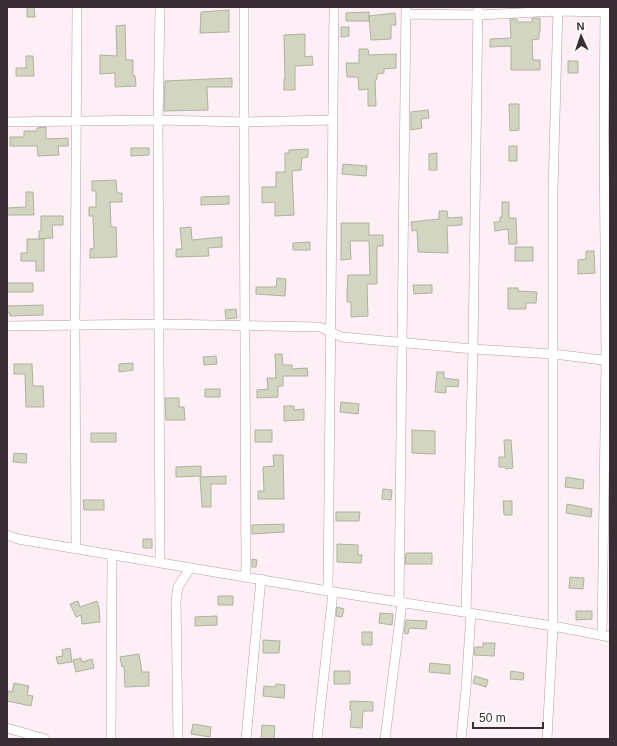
<svg xmlns="http://www.w3.org/2000/svg" width="617" height="746" font-family="Arial,sans-serif">
  <style>
    .building { fill: #d2d6c0; stroke: #adb29c }
    .lines { fill: none; stroke-linecap: round; stroke-linejoin: round }
    .street-casing { stroke: #b59da7; stroke-width: 10 }
    .street { stroke: #fff; stroke-width: 9 }
  </style>
  <rect width="100%" height="100%" fill="#feeff6"/>
  <path class="building" d="M27,7H34L35,17H27Z
    M229,10V32L200,33L201,12Z
    M369,12V21H346V13Z
    M395,13L396,25H391V39L371,40L369,16Z
    M532,18H540V32H539V39L532,40L533,60H540V70H511V46L490,47V39L511,38L510,19H517V22H532Z
    M125,25L126,60H133V76H135L136,86L115,87V73L100,74V55L117,56L116,26Z
    M341,27H349V36L341,37Z
    M305,34V57L312,56L313,65L295,66V90H284V79H285L284,35Z
    M359,49H368L369,55L396,54V68L384,69V73L377,74V79L375,80L376,106H368V89L359,90L358,77H347L346,63H359Z
    M26,56H33L34,76H16V68H26Z
    M568,61H578V73H568Z
    M232,78V87H207L208,110L164,111L165,81Z
    M509,104H519V130L510,131Z
    M428,110L429,118L421,119L422,128L411,130V112Z
    M46,127V139L68,138V146H58L59,155L38,156L37,146H10V137H24V131H37V128Z
    M509,146H517V161H509Z
    M131,148H149V155L131,156Z
    M308,149V157L302,158L301,170L292,171L294,215L275,216V202L262,203V187H276V172H285V153H289V150Z
    M437,153V170H429V154Z
    M343,164L367,166L366,176L342,174Z
    M116,180L117,193H122V202H110L111,227H116L117,257L90,258V249L94,248L93,216H89V207H96V191H92V181Z
    M26,192H33L34,215H7V208L26,207Z
    M229,196V204L201,205V197Z
    M502,202H509V218H516L517,244H509L508,229L495,231L494,222H500V217H502Z
    M439,211H447L448,218L462,217V225L447,226L448,253L418,252L417,230L412,231L411,222L439,219Z
    M41,216H63V225H52L53,238L39,239V231H41Z
    M341,223H369V235H383V246H377V284H367L368,316L351,317V302H347V292L348,275H370L369,241H350L351,259L341,260Z
    M191,227L192,240L222,237V247L208,248L209,256L176,257V249H182L180,228Z
    M27,239H44V271H36V261H21V253H27Z
    M310,242V250H293V243Z
    M515,247H533V261H515Z
    M586,251H594L595,273L578,274V260L586,259Z
    M277,278L286,279L285,296L256,294V287H276Z
    M7,283H33V292H7Z
    M413,285H432V293L414,294Z
    M508,288H518V291L537,292L536,303H526V309H508Z
    M43,305V315L10,316V313H7V306Z
    M236,309L237,318L226,319L225,310Z
    M275,354H282L283,365H292V369L307,368L308,376H283V386H278V397L257,398V390L268,389L267,378H276Z
    M216,356L217,364L204,365L203,357Z
    M133,363V370L119,372V364Z
    M14,364H32L33,386H43L44,407H26L25,374H14Z
    M437,372H444V378L459,380L458,387L446,386V393L435,392Z
    M205,389H220V397H205Z
    M165,398H179V407H184L185,420H166Z
    M341,402L359,404L358,414L340,412Z
    M284,406H294V410L304,409V420L284,421Z
    M255,430H272V442H255Z
    M412,430L435,431V454L412,453Z
    M91,433H116V442H91Z
    M504,440H511L513,468L506,469L505,467H499V457H505Z
    M14,453L27,454L26,463L13,462Z
    M273,455H283L284,499H258V491H264L263,467L274,466Z
    M201,466V476L176,477V467Z
    M226,476V484H211V507H202L200,477Z
    M566,477L584,480L583,489L565,487Z
    M383,489L392,490L391,500L382,499Z
    M83,500H104V510H84Z
    M503,501H512V515H504Z
    M567,504L592,509L591,517L566,513Z
    M336,512H360L359,521H336Z
    M284,524V532L252,534V525Z
    M143,539H152V548H143Z
    M337,544L358,545V555H362L361,563L337,562Z
    M406,553H432V564H405Z
    M252,559L257,560L256,567H252Z
    M570,577L584,578L583,589L569,588Z
    M218,596H233V605H218Z
    M78,601L80,607L97,601L99,607L100,622L82,624L81,615L76,617L70,604Z
    M337,607L344,609L342,617L336,616Z
    M576,611H592V619L576,620Z
    M380,613L393,614L392,625L379,623Z
    M217,616V625L195,626V617Z
    M406,620L427,621L426,629L409,628L408,634L404,633Z
    M362,632H372V645H362Z
    M263,640L280,641L279,653H263Z
    M483,643H495L494,656L474,655L475,647H483Z
    M70,648L72,662L58,664L56,657L63,656L62,650Z
    M139,654L142,672H149V686L125,687L124,666L122,667L120,657Z
    M81,658L82,662L92,659L94,668L76,672L73,660Z
    M430,663L450,665V674L429,672Z
    M334,671H350V684H334Z
    M511,671L524,673L523,680L510,679Z
    M475,676L488,680L486,687L473,683Z
    M14,683L29,686L27,695L33,696L31,706L7,701L8,691L12,692Z
    M276,684L285,685L284,698L263,696L264,686L275,687Z
    M350,701L373,702V711H363L362,728L350,727L352,711L350,710Z
    M193,724L211,727L210,737L191,734Z
    M262,725L275,726L274,739H261Z"/>
  <g class="lines">
    <g class="street-casing">
      <path id="street" d="M160,7L158,120L160,563
        M244,7V122L246,577
        M406,14L478,15L558,11L605,12
        M7,122L158,120L244,122L333,120
        M7,326L159,324L320,327L342,337L473,349L554,354L610,361
        M7,535L18,539L328,591L553,626L610,637
        M76,549L75,326L77,7
        M328,591L334,7
        M399,602L406,7
        M466,612L473,349L478,7
        M602,635L606,361L604,133L605,7
        M7,728L45,739
        M111,739L112,555
        M178,739L176,600L178,587L190,568
        M246,739L261,579
        M317,739L333,592
        M385,739L402,603
        M461,739L466,689L471,613
        M547,739L553,626V191L558,7"/>
    </g>
    <use href="#street" class="street"/>
  </g>
  <rect width="617" height="746" fill="none" stroke="#382e33" stroke-width="16"/>
  <g transform="translate(581 36) rotate(357)" stroke="#ffffff" stroke-width="3" paint-order="stroke">
  <path d="M0-3L7 15L0 10L-7 15Z" fill="#382e33"/>
  <text y="-6" font-size="11" font-weight="bold" text-anchor="middle" fill="#382e33">N</text>
  </g>
  <path d="M473 722v6h70v-6" fill="none" stroke="#382e33" stroke-width="2"/>
  <text x="479" y="722" font-size="12" fill="#382e33" stroke="#ffffff" stroke-width="3" paint-order="stroke">50 m</text>
</svg>
